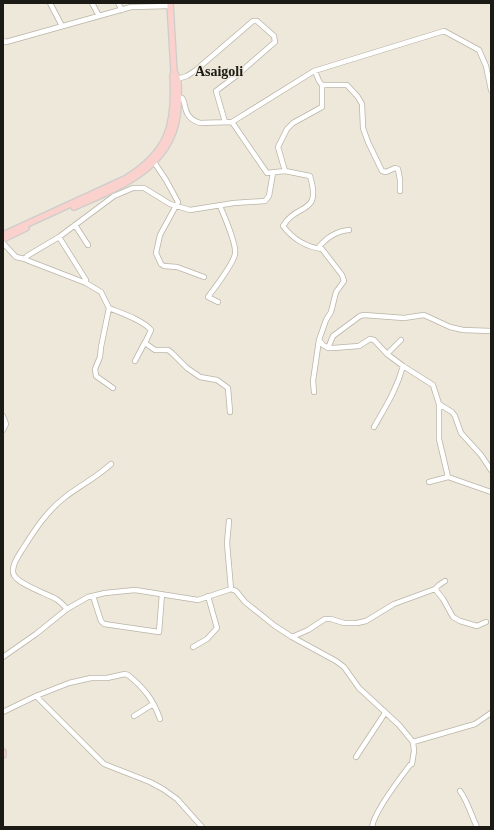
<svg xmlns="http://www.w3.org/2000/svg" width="494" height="830" font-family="'Times New Roman',serif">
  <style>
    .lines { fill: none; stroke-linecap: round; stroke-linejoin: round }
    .minor-casing { stroke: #bab5a7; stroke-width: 6 }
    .major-casing { stroke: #cdcdcc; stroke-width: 8 }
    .minor { stroke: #fff; stroke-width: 4.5 }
    .major { stroke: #fad1cd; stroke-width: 5.5 }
    .labels { text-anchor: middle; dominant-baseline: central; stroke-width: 3; stroke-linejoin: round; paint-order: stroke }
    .quarter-label { font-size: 14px; font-weight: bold; fill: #1c1a15; stroke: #ede8d9 }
  </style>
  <rect width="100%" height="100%" fill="#ede8d9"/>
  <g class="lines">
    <g class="minor-casing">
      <path id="minor" d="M50,3L62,26
        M92,3L99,16
        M118,3L122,10
        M3,41L6,42L131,7L170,6
        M315,71L319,81L322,85H347L358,97L362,104L363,128L368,142L382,171L386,172L395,168L398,169L400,180V191
        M177,79L187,76L196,70L253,21H257L274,36L275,42L236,76L216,91L225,122
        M176,97C177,97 181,98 182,98C187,102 181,117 200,123L232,122L314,71L444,31L479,50L486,66L491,90
        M232,122L267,173L285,171L310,176C322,216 297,202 283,226C292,238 306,247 322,249L342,275L344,281L336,292L331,312L326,320L319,340L323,345L328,348H333L359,346L370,339L374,340L387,354L403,366L433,385L439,404L452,412L455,416L461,433L481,455L491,470
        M154,162L166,180L178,202L160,235L156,253L161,264L164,266L177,267L204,277
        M285,171L278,147L287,129L293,123L322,107V85
        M75,225L88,245
        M59,237L86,280V283
        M3,243L16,257L25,259L29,261L86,283L101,292L109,308L101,347L100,357L95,369L96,376L113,388
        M318,248C326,238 337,231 349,230
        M25,259L27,256L59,237L114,196L133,188H144L170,204L190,210L234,203L265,201L269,196L273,173
        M218,302L208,297C215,287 233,265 235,254C237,244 224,216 220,206
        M109,308C121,313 143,320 151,330L145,343L155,350H168L172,353L187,368L200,377L217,380L228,388L230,412
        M328,348L333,336L360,316L364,315L404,318L424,315L450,327L463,330L491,331
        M387,354L401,340
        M135,361L145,342
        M314,392L313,381L319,340
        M439,404V439L448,477
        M3,416L6,424L3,430
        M374,427C386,406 397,389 403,366
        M429,482L448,477L491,492
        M229,521L227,543L231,589
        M435,589L443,599L453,617L460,621L477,626L486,622
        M93,596L101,621L104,624L159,632L162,594
        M67,609C64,606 60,601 56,599C47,594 18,584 14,575C10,568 18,556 22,550C34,531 46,512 64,498C79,486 96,478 111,464
        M292,637L308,630L325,619H331L344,623H357L366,621L394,604L435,589L439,585L445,581
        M193,647L207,639L217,628L208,596
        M3,657L36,634L67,609L88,597L105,593L135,590L198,600L231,589L236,591L245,602L275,626L292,637L336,661L344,667L359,688L399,725L413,742L414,751L412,764L410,765C400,778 374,812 372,827
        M36,696L104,764L150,782L163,789L177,799L202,827
        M3,712L36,696L69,683L91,678H107L125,674L128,675C144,688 153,699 160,719
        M134,716L153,704
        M413,742L475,724L491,713
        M356,757L385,713
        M460,791C468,802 471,815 477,827"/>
    </g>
    <g class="major-casing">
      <path id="major" d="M74,207C122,186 177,166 178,104C178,94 180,80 174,72
        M3,235L125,179C169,152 176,125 173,76L174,72L170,3
        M3,239L26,228
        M3,752V755"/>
    </g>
    <use href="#minor" class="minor"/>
    <use href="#major" class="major"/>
  </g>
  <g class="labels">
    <g class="quarter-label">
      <text x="219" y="71">Asaigoli</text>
    </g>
  </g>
  <rect width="494" height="830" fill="none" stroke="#1c1a15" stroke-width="8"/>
</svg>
